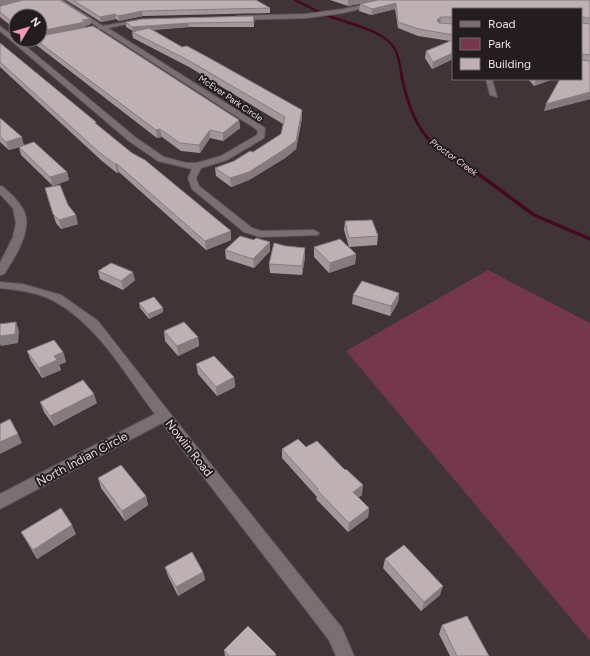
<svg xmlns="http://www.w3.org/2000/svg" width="590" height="656" font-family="Figtree,sans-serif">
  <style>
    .green { fill: #74374b }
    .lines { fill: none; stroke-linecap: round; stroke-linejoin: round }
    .stream-far2 { stroke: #440922; stroke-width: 2.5 }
    .stream-far1 { stroke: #440922; stroke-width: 3 }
    .stream { stroke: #440922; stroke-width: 3.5 }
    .street-casing { stroke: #5c5255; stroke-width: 2 }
    .street { fill: #7b6e71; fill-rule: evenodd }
    .wall { fill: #a3979a }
    .shaded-wall { fill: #857b7d }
    .building { fill: #beb0b3; stroke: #857b7d }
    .labels { text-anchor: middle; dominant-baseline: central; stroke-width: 4; stroke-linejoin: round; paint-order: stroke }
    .far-street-label { font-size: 9px; fill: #e6dee0; stroke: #231d1f }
    .far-water-label { font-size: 9px; font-style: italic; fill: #efd6dc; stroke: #231d1f }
    .near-street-label { font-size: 12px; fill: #e6dee0; stroke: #231d1f }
  </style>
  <rect width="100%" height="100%" fill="#403437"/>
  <path class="green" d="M488,270L590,323V641L346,351Z"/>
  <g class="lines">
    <path class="stream-far2" d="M295,0L319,12
      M326,15C346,23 386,30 396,51C399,58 400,68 402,75"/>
    <path class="stream-far1" d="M401,74C408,106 417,135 445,154C454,160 465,164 474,171"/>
    <path class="stream" d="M473,170L534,215L590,239"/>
    <g class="street-casing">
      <path id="street" d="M56,0H63L103,26L142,19V21L108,28L265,128L264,138L227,160L201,168L196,178L199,186L252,228L261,231L314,230L319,233L318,235L260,237L244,232L192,189L188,178L192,169L158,161L129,141L0,31V26L20,42L40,39V41L24,45L135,137L164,157L186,163H197L221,156L257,135L258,131L253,127L101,29H98V27Z
        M387,0H397L343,13L306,18L237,20L234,18L237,16L306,14L343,9Z
        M486,79H492L497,97L490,95Z
        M0,186L3,187C11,194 19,201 24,211C33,230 14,259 4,274L0,275V263L13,237L16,223L13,208L0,194Z
        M0,282L22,284L61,295L98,321L169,412L342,628L354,656H336L329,640L162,423L0,509V494L155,414C125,374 98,325 54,301C38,292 17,290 0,288Z"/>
    </g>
    <use href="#street" class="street"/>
  </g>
  <path class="wall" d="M0,0H60L90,19L91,24L85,26L86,28L93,26L239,120L240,128L223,141L210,138L200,153L181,151L162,137L157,138L35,44L34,40H40V16H16V30L0,17V6L14,2L0,5Z
    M66,0H256L270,8V13L143,16L119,21L116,19L101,22Z
    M330,0H590V99L544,111L581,79L453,9V24H447H453V59L432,69L425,58L426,51L450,41L418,36L398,28L395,9L371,15L359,11L360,4L370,2L348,6Z
    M126,22H254V27H189L153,30L302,118L296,149L285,158L249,180L231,187L216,176L215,168L234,161L253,152L281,134L283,124L189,67L133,38L132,32L133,31L126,27Z
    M0,43L96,122L97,125L231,240L206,250L119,172L117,173L102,161L0,67Z
    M528,79H553L534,86Z
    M0,118L24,145L67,172L69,180L53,186L21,155L19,147L9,150L0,142Z
    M45,188L78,224L61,229L56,223Z
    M345,221L378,236L377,245L349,247L344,230Z
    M286,246L305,248V257L302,275L270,273L269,264Z
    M314,247L356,254L355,264L329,273L314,257Z
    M225,250L270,251L254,268L226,259Z
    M98,271L135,280L123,290L100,279Z
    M399,293L398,302L390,316L352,304L353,295Z
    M139,303L163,308V312L149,319L140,308Z
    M164,331L198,337L199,346L178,356L165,341Z
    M27,351L63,352L66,362L59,365L61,370L42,378L31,361Z
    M196,364L234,377L235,387L217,396L198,374Z
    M40,402L97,403L54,426L44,412Z
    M306,447L362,495L358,497L369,508L368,517L348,532L316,499L317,497L282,458V449Z
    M98,478L146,496L148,505L125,521L101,488Z
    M21,532L76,534L37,559Z
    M385,559L440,595L421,611L383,568Z
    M165,567L203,572L205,580L178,596L168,576Z
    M442,625L489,656H450L439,634Z
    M224,650L276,654V656H225Z"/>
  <path class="shaded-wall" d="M0,0H26L0,5Z
    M348,0H380L348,6Z
    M396,3L395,9L371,15L372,9Z
    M142,11L143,16L119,21L118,16Z
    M115,14L116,19L101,22L100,17Z
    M441,17L440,24L436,26L437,20Z
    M90,19L91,24L85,26L86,28L40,37V31Z
    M188,23L189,27L133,31L132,27Z
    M453,53V59L432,69L433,62Z
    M536,79H553L534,86Z
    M590,92V99L544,111L546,104Z
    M302,110V118L296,149L285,158L249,180L231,187L230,178L249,172Z
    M239,120L240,128L223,141V133Z
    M160,129L162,137L157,138L156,130Z
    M210,130V138L200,153L199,145Z
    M22,137L24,146L9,150L6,142Z
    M115,164H117L119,172L117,173Z
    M67,172L69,180L53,186L50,177Z
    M76,215L78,224L61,229L59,220Z
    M231,231V240L206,250L205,241Z
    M270,242V251L254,268L253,259Z
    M305,248V257L302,275V266Z
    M356,254L355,264L329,273L330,263Z
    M133,272L135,280L123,290L121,281Z
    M399,293L398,302L390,316L391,306Z
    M163,308V312L149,319L148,314Z
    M16,322L19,331L18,343L1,346L0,344V336Z
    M198,337L199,346L178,356L177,346Z
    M63,352L66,362L59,365L61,370L42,378L39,368L54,356Z
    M234,377L235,387L217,396L216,387Z
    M94,394L97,403L54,426L50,416Z
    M18,434L22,443L0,454V442Z
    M363,485L362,495L352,502L353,492Z
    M146,496L148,505L125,521L122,511Z
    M369,508L368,517L348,532L349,523Z
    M72,525L76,534L37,559L33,550Z
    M203,572L205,580L178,596L176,587Z
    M443,586L440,595L421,611L424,602Z"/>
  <path class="building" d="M23,0H60L90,19L82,20L85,22L40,31V16H16V25L0,12V6Z
    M73,0H256L270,8L142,11L118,16L115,14L100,17Z
    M378,0H590V18L582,17V23L590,24V55L582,54V60L590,61V92L546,104L560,79H581V9H453V17H441L437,20L439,23L453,24V35L419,29L398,22L396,3L372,9L360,4Z
    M253,16L254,22L188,23L132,27L126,22L143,19Z
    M93,26L239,120L223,133L210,130L199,145L180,143L160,129L156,130L36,40H40V36Z
    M149,28L182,47L187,46L211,59L302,110L296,141L285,149L249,172L230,178L215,168L234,161L250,151L253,152L281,134L285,117L188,60L132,32Z
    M453,40V53L433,62L426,51Z
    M0,43L96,122L95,123L132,153L145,160L231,231L205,241L117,164H115L100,153L0,62Z
    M0,118L22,137L6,142L0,136Z
    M34,142L67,172L50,177L19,147Z
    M60,185L68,205L76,215L59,220L53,214L45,188Z
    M372,220L378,236L349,238L345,221Z
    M240,236L254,240L256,238L270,242L253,259L225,250Z
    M340,239L356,254L330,263L314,247Z
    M274,243L286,246L305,248L302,266L269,264Z
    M111,263L133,272L121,281L98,271Z
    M362,281L399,293L391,306L353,295Z
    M154,297L163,308L148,314L139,303Z
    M16,322L15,334L0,336V324Z
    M184,322L198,337L177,346L164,331Z
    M54,340L63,352L54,356L57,360L39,368L27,351Z
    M214,356L234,377L216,387L196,364Z
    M83,380L94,394L50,416L40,402Z
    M10,419L18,434L0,442V424Z
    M298,439L306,447L317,441L345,470L346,469L363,485L353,492L369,508L349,523L317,490L318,489L282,449Z
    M121,465L146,496L122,511L98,478Z
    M61,508L72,525L33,550L21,532Z
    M404,545L443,586L424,602L385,559Z
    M192,552L203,572L176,587L165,567Z
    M467,616L489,656H457L442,625Z
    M248,626L276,654L275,656H229L224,650Z"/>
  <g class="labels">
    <g class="far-street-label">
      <text transform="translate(231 98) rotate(34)">McEver Park Circle</text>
    </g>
    <g class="far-water-label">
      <text transform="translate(454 157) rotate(36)">Proctor Creek</text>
    </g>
    <g class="near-street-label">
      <text transform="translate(189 448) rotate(52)">Nowlin Road</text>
      <text transform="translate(82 459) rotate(-28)">North Indian Circle</text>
    </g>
  </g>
  <rect x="452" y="8" width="130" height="72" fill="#231d1f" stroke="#716a6c"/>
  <rect x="460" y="21" width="20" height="6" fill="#7b6e71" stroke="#716a6c"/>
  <text x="488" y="28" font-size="12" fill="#e6dee0">Road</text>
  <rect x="460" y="38" width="20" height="12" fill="#74374b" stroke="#716a6c"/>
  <text x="488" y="48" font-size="12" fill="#e6dee0">Park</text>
  <rect x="460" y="58" width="20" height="12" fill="#beb0b3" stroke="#716a6c"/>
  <text x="488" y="68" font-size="12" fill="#e6dee0">Building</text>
  <g transform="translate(28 28) rotate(52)"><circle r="19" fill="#231d1f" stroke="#716a6c"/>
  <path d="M0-3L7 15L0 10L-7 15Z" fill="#f19ab3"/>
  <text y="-6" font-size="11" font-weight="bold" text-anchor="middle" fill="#e6dee0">N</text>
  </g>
</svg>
